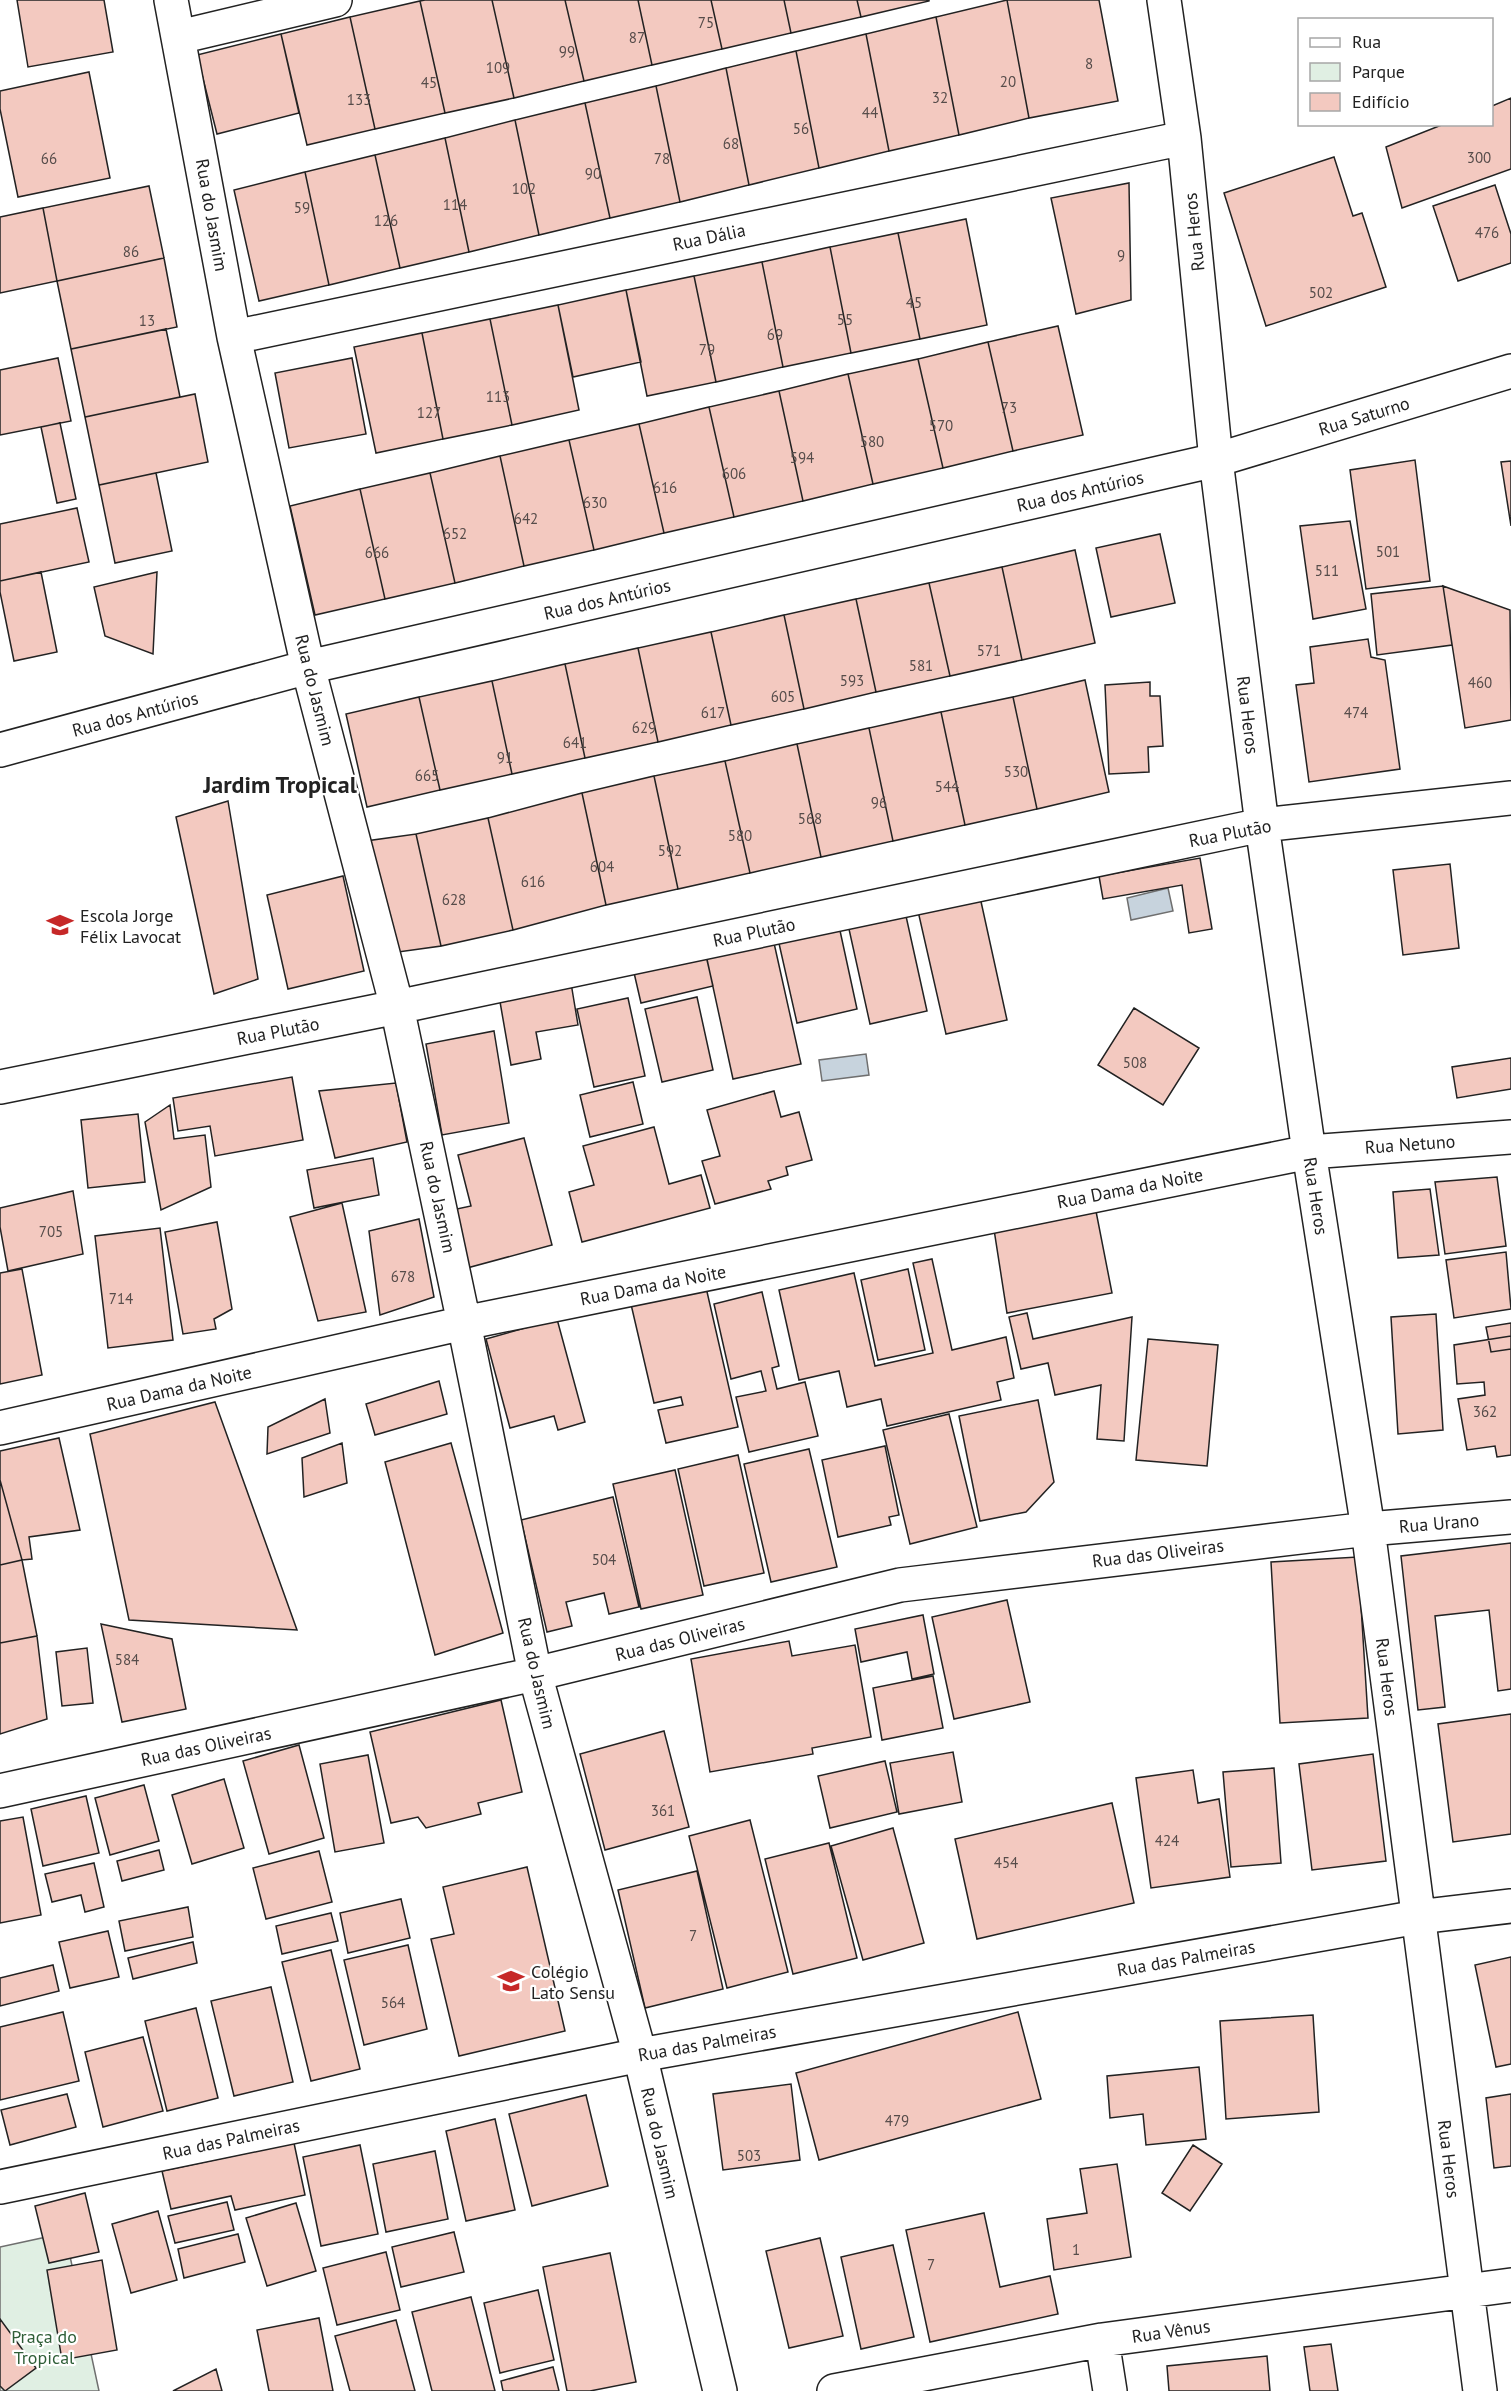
<svg xmlns="http://www.w3.org/2000/svg" width="1511" height="2391" font-family="'PT Sans',sans-serif">
  <style>
    .green { fill: #e0efe3; stroke: #6f6f6f; stroke-width: 1.5 }
    .water { fill: #c7d3dd; stroke: #6f6f6f; stroke-width: 1.5 }
    .building { fill: #f3c9c0; stroke: #222; stroke-width: 1.5 }
    .lines { fill: none; stroke-linecap: round; stroke-linejoin: round }
    .minor-casing { stroke: #222; stroke-width: 36 }
    .minor { stroke: #fff; stroke-width: 33 }
    .labels { text-anchor: middle; dominant-baseline: central; stroke-width: 4.5; stroke-linejoin: round; paint-order: stroke }
    .number-label { font-size: 15px; fill: #564c4a }
    .street-label { font-size: 18px; fill: #222; stroke: #fff }
    .poi-label { font-size: 18px; fill: #222; stroke: #fff; text-anchor: start }
    .park-label { font-size: 18px; fill: #2f5e38; stroke: #fff }
    .district-label { font-size: 24px; font-weight: bold; fill: #222; stroke: #fff }
  </style>
  <rect width="100%" height="100%" fill="#fff"/>
  <path class="green" d="M65,2233L99,2391H0V2247Z"/>
  <path class="water" d="M1168,888L1173,911L1131,920L1127,898Z
    M866,1054L869,1075L822,1081L819,1060Z"/>
  <path class="building" d="M17,0H104L113,52L28,67Z
    M425,0H492L514,98L445,113L420,1Z
    M492,0H565L584,81L514,98Z
    M565,0H638L652,65L584,81Z
    M638,0H711L722,49L652,65Z
    M711,0H784L791,33L722,49Z
    M784,0H857L861,17L791,33Z
    M857,0H929V1L861,17Z
    M1007,0L1029,118L959,135L936,17Z
    M1007,0H1099L1118,101L1029,118Z
    M420,1L445,113L375,129L350,17Z
    M350,17L375,129L307,145L281,34Z
    M936,17L959,135L889,151L866,34Z
    M281,34L299,113L217,134L197,55Z
    M866,34L889,151L819,168L796,51Z
    M796,51L819,168L749,185L726,68Z
    M726,68L749,185L680,202L656,86Z
    M89,72L110,178L18,197L0,109V91Z
    M656,86L680,202L610,218L585,103Z
    M1511,98V169L1402,208L1386,147L1444,124H1492V106Z
    M585,103L610,218L539,235L515,120Z
    M515,120L539,235L469,252L445,138Z
    M445,138L469,252L400,268L375,155Z
    M375,155L400,268L329,285L305,172Z
    M1334,157L1353,216L1362,213L1386,287L1266,326L1224,193Z
    M305,172L329,285L259,301L234,190Z
    M1129,183L1131,300L1076,314L1051,198Z
    M1495,185L1511,234V263L1458,281L1433,206Z
    M149,186L164,258L57,281L43,208Z
    M43,208L57,281L0,293V217Z
    M966,219L987,325L920,339L898,233Z
    M898,233L920,339L851,353L830,247Z
    M830,247L851,353L783,367L762,262Z
    M164,258L177,327L71,349L57,281Z
    M762,262L783,367L716,382L694,276Z
    M694,276L716,382L647,396L626,290Z
    M626,290L641,362L573,377L558,305Z
    M558,305L579,410L512,425L490,319Z
    M490,319L512,425L443,439L422,333Z
    M1058,326L1083,435L1013,451L988,342Z
    M166,329L180,397L85,417L71,349Z
    M422,333L443,439L376,453L354,347Z
    M988,342L1013,451L943,468L918,359Z
    M58,358L71,421L0,435V370Z
    M352,358L366,434L289,448L275,373Z
    M918,359L943,468L873,484L848,374Z
    M848,374L873,484L803,501L779,391Z
    M779,391L803,501L734,517L709,407Z
    M195,394L208,462L99,485L85,417Z
    M709,407L734,517L664,533L639,424Z
    M60,423L76,499L57,503L41,427Z
    M639,424L664,533L594,550L569,440Z
    M569,440L594,550L524,566L500,456Z
    M500,456L524,566L455,583L430,473Z
    M1415,460L1430,581L1366,589L1350,470Z
    M1511,461V526L1501,462Z
    M156,473L172,551L115,563L99,485Z
    M430,473L455,583L385,599L360,489Z
    M360,489L385,599L315,615L290,506Z
    M77,508L89,562L0,581V524Z
    M1350,521L1366,609L1313,619L1300,526Z
    M1160,534L1175,603L1111,617L1096,548Z
    M1075,550L1095,643L1022,660L1002,567Z
    M1002,567L1022,660L950,676L929,583Z
    M41,572L57,652L14,661L0,592V581Z
    M157,572L153,654L105,636L94,587Z
    M929,583L950,676L876,692L856,599Z
    M1443,586L1510,610L1511,720L1465,728Z
    M1443,586L1452,645L1377,655L1371,594Z
    M856,599L876,692L804,709L784,615Z
    M784,615L804,709L731,725L711,632Z
    M711,632L731,725L658,742L638,648Z
    M1368,639L1371,657L1385,660L1400,769L1309,782L1296,685L1314,683L1310,647Z
    M638,648L658,742L585,758L565,664Z
    M565,664L585,758L512,774L492,681Z
    M1085,680L1109,792L1037,809L1013,697Z
    M492,681L512,774L440,790L419,697Z
    M1150,682V696H1160L1163,746L1148,747L1149,772L1109,774L1105,685Z
    M419,697L440,790L367,807L346,714Z
    M1013,697L1037,809L965,825L941,712Z
    M941,712L965,825L893,841L869,728Z
    M869,728L893,841L821,857L797,744Z
    M797,744L821,857L750,873L725,761Z
    M725,761L750,873L678,889L654,776Z
    M654,776L678,889L606,905L582,793Z
    M582,793L606,905L513,930L488,818Z
    M228,801L258,979L214,994L176,817Z
    M488,818L513,930L441,946L416,834Z
    M416,834L441,946L391,953L366,841Z
    M1200,858L1212,929L1189,933L1182,885L1103,899L1099,876Z
    M1450,864L1459,948L1403,955L1393,870Z
    M343,876L364,971L288,989L267,895Z
    M980,897L1007,1020L946,1034L918,911Z
    M904,907L927,1011L870,1024L847,920Z
    M839,926L857,1009L797,1023L778,939Z
    M772,934L801,1064L733,1079L705,950Z
    M704,947L713,986L641,1003L632,964Z
    M571,983L578,1025L536,1032L541,1059L511,1065L499,996Z
    M697,997L713,1070L662,1082L645,1009Z
    M628,998L645,1076L594,1087L577,1009Z
    M1134,1008L1199,1048L1163,1105L1098,1065Z
    M494,1031L509,1123L442,1135L426,1044Z
    M1511,1058V1089L1457,1098L1452,1067Z
    M292,1077L303,1140L215,1156L210,1126L178,1131L173,1098Z
    M633,1082L643,1124L590,1137L580,1095Z
    M396,1083L407,1142L335,1158L319,1091Z
    M774,1091L781,1117L799,1112L812,1160L786,1167L788,1175L768,1181L771,1189L715,1204L702,1161L720,1156L707,1110Z
    M170,1105L174,1139L205,1135L211,1187L161,1210L145,1122Z
    M138,1114L145,1182L88,1188L81,1120Z
    M654,1127L669,1184L701,1175L710,1208L582,1242L569,1192L594,1185L583,1146Z
    M524,1138L552,1245L467,1268L452,1210L471,1206L458,1155Z
    M373,1158L379,1195L314,1208L307,1170Z
    M1497,1177L1506,1246L1445,1254L1435,1182Z
    M1430,1189L1439,1255L1398,1258L1393,1192Z
    M73,1191L83,1254L8,1271L0,1227V1208Z
    M1094,1201L1112,1293L1007,1313L993,1223Z
    M342,1203L366,1312L318,1321L290,1217Z
    M419,1219L434,1297L380,1315L369,1231Z
    M217,1222L232,1309L214,1319L216,1329L183,1334L165,1232Z
    M160,1228L173,1340L108,1348L95,1236Z
    M1506,1252L1511,1309L1454,1318L1446,1260Z
    M932,1259L952,1350L1006,1337L1014,1378L997,1382L1001,1400L887,1426L881,1399L847,1407L839,1371L799,1380L779,1290L854,1273L875,1366L933,1353L913,1263Z
    M22,1269L42,1375L0,1384V1273Z
    M908,1269L925,1350L878,1360L861,1280Z
    M705,1283L738,1427L666,1443L658,1410L683,1405L681,1397L654,1403L630,1300Z
    M762,1292L779,1366L772,1368L777,1389L805,1382L818,1436L749,1452L736,1397L766,1391L761,1371L731,1379L714,1304Z
    M1027,1313L1033,1339L1132,1317L1124,1441L1097,1439L1101,1385L1055,1395L1048,1363L1021,1369L1009,1317Z
    M1436,1314L1443,1430L1398,1434L1391,1317Z
    M557,1319L585,1422L558,1430L554,1416L510,1428L486,1339Z
    M1511,1323V1349L1491,1352L1486,1327Z
    M1511,1336V1455L1497,1457L1495,1446L1467,1450L1458,1399L1485,1395L1484,1382L1457,1384L1454,1345Z
    M1148,1339L1218,1345L1207,1466L1136,1460Z
    M439,1381L447,1414L375,1435L366,1404Z
    M325,1399L330,1433L267,1454L268,1427Z
    M1038,1400L1054,1482L1026,1512L980,1521L959,1416Z
    M215,1402L297,1630L129,1620L90,1434Z
    M949,1414L977,1527L910,1544L883,1430Z
    M59,1438L80,1530L29,1537L32,1559L22,1560L0,1480V1451Z
    M342,1443L347,1483L304,1497L302,1458Z
    M451,1443L503,1633L435,1655L385,1462Z
    M885,1446L899,1515L889,1517L891,1525L838,1537L822,1460Z
    M809,1449L837,1567L771,1582L744,1464Z
    M738,1455L764,1573L704,1586L678,1469Z
    M675,1470L703,1595L641,1609L613,1484Z
    M0,1480L22,1560L0,1565Z
    M613,1497L639,1607L609,1614L604,1593L566,1602L572,1626L547,1632L521,1520Z
    M1511,1543V1689L1498,1691L1489,1610L1435,1616L1445,1707L1418,1710L1401,1556Z
    M1358,1557L1368,1718L1280,1723L1271,1562Z
    M22,1560L37,1636L0,1643V1565Z
    M1007,1600L1030,1702L954,1719L932,1617Z
    M923,1615L934,1674L912,1679L907,1652L861,1662L855,1629Z
    M101,1624L172,1639L186,1709L122,1722Z
    M37,1636L47,1719L0,1734V1643Z
    M789,1641L792,1656L855,1645L871,1737L812,1748L813,1754L710,1772L691,1659Z
    M87,1648L93,1703L62,1706L56,1652Z
    M933,1676L943,1728L882,1740L873,1688Z
    M501,1700L522,1792L478,1803L481,1814L426,1828L418,1817L391,1823L370,1732Z
    M1511,1714V1834L1453,1842L1438,1724Z
    M664,1731L689,1827L605,1850L580,1754Z
    M299,1745L324,1838L269,1854L243,1761Z
    M953,1752L962,1802L899,1814L890,1763Z
    M1373,1754L1386,1861L1312,1870L1299,1764Z
    M368,1755L384,1843L335,1852L320,1764Z
    M885,1761L897,1812L830,1828L818,1776Z
    M1274,1768L1281,1863L1231,1867L1223,1772Z
    M1193,1770L1198,1803L1219,1799L1230,1877L1151,1888L1136,1778Z
    M224,1779L244,1848L192,1864L172,1795Z
    M144,1785L159,1841L110,1855L95,1798Z
    M86,1796L99,1853L43,1866L31,1809Z
    M1112,1803L1134,1903L977,1939L955,1839Z
    M23,1817L41,1915L0,1923V1821Z
    M750,1820L788,1972L727,1988L689,1836Z
    M893,1828L924,1943L863,1960L831,1846Z
    M829,1843L857,1958L793,1974L765,1859Z
    M159,1850L164,1870L122,1881L117,1861Z
    M319,1851L332,1902L266,1919L253,1868Z
    M94,1863L104,1907L85,1912L81,1895L52,1902L45,1874Z
    M527,1867L565,2031L459,2056L431,1939L454,1934L443,1887Z
    M697,1871L723,1989L645,2008L618,1890Z
    M401,1899L410,1938L348,1953L340,1913Z
    M188,1907L193,1937L125,1951L119,1921Z
    M331,1913L338,1941L282,1954L276,1926Z
    M108,1931L119,1977L70,1988L59,1942Z
    M193,1942L197,1963L133,1979L128,1958Z
    M408,1945L427,2029L364,2045L344,1960Z
    M331,1950L360,2069L311,2081L282,1962Z
    M1511,1957V2064L1496,2067L1475,1965Z
    M53,1965L59,1991L0,2006V1978Z
    M271,1987L293,2082L234,2096L211,2001Z
    M196,2008L218,2098L167,2111L145,2021Z
    M63,2012L79,2081L0,2100V2027Z
    M1018,2012L1041,2099L819,2160L796,2073Z
    M1313,2015L1319,2112L1226,2119L1220,2021Z
    M143,2037L163,2111L103,2127L85,2052Z
    M1199,2067L1206,2139L1146,2145L1143,2114L1110,2118L1107,2076Z
    M791,2084L800,2160L723,2170L713,2094Z
    M67,2094L76,2127L10,2145L1,2110Z
    M1511,2094V2166L1494,2168L1486,2098Z
    M586,2095L608,2186L532,2206L509,2114Z
    M495,2119L515,2210L466,2221L446,2131Z
    M294,2143L305,2195L235,2210L231,2196L171,2209L162,2171Z
    M360,2145L378,2234L321,2246L303,2157Z
    M1193,2145L1222,2164L1190,2211L1162,2193Z
    M435,2151L448,2219L386,2232L373,2164Z
    M1117,2164L1131,2257L1054,2270L1047,2219L1087,2213L1080,2169Z
    M85,2193L99,2252L49,2263L35,2206Z
    M227,2202L234,2230L175,2243L168,2216Z
    M296,2203L316,2271L267,2286L246,2218Z
    M158,2211L177,2280L131,2293L112,2224Z
    M984,2213L1000,2287L1050,2276L1058,2314L930,2342L906,2230Z
    M454,2232L464,2272L401,2287L392,2247Z
    M238,2234L245,2262L184,2278L178,2249Z
    M820,2238L843,2336L789,2348L766,2251Z
    M893,2245L914,2337L861,2349L841,2257Z
    M386,2252L400,2310L337,2325L323,2268Z
    M610,2253L636,2382L590,2391H567L543,2267Z
    M102,2260L117,2350L62,2360L47,2270Z
    M538,2290L554,2360L500,2373L484,2303Z
    M471,2297L495,2391H432L412,2312Z
    M319,2318L333,2391H269L257,2330Z
    M0,2319L36,2368L5,2391L0,2386Z
    M396,2320L415,2391H350L335,2336Z
    M1331,2344L1338,2391H1310L1304,2347Z
    M1267,2356L1270,2391H1169L1167,2366Z
    M553,2367L559,2391H503L501,2381Z
    M216,2369L222,2391H173Z"/>
  <g class="lines">
    <g class="minor-casing">
      <path id="minor" d="M171,0L234,337L308,667L397,1007L464,1323L535,1674L640,2055L720,2391
        M1164,0L1184,138L1216,460L1262,825L1309,1152L1368,1529L1480,2391
        M179,37L335,0
        M234,337L1184,138
        M0,750L308,667L1216,460L1511,371
        M0,1087L397,1007L1262,825L1511,798
        M0,1428L464,1323L1309,1152L1511,1137
        M0,1791L535,1674L900,1585L1368,1529L1511,1517
        M0,2187L640,2055L1418,1917L1511,1906
        M1102,2340L1110,2391
        M834,2391L1102,2340L1511,2285"/>
    </g>
    <use href="#minor" class="minor"/>
  </g>
  <defs>
    <g id="school-bare" transform="scale(2.07)"><path d="M0-5L7-2L0 1L-7-2ZM-4 1L0 2.5L4 1V4Q0 6-4 4Z" fill="#c62828" stroke="#fff" stroke-width="2.5" paint-order="stroke"/></g>
  </defs>
  <g fill-rule="evenodd">
    <use href="#school-bare" x="60" y="925"/>
    <use href="#school-bare" x="511" y="1981"/>
  </g>
  <g class="labels">
    <g class="number-label">
      <text x="706" y="22">75</text>
      <text x="637" y="37">87</text>
      <text x="567" y="51">99</text>
      <text x="1089" y="63">8</text>
      <text x="498" y="67">109</text>
      <text x="1008" y="81">20</text>
      <text x="429" y="82">45</text>
      <text x="940" y="97">32</text>
      <text x="359" y="99">133</text>
      <text x="870" y="112">44</text>
      <text x="801" y="128">56</text>
      <text x="731" y="143">68</text>
      <text x="1479" y="157">300</text>
      <text x="49" y="158">66</text>
      <text x="662" y="158">78</text>
      <text x="593" y="173">90</text>
      <text x="524" y="188">102</text>
      <text x="455" y="204">114</text>
      <text x="302" y="207">59</text>
      <text x="386" y="220">126</text>
      <text x="1487" y="232">476</text>
      <text x="131" y="251">86</text>
      <text x="1121" y="255">9</text>
      <text x="1321" y="292">502</text>
      <text x="914" y="302">45</text>
      <text x="845" y="319">55</text>
      <text x="147" y="320">13</text>
      <text x="775" y="334">69</text>
      <text x="707" y="349">79</text>
      <text x="498" y="396">113</text>
      <text x="1009" y="407">73</text>
      <text x="429" y="412">127</text>
      <text x="941" y="425">570</text>
      <text x="872" y="441">580</text>
      <text x="802" y="457">594</text>
      <text x="734" y="473">606</text>
      <text x="665" y="487">616</text>
      <text x="595" y="502">630</text>
      <text x="526" y="518">642</text>
      <text x="455" y="533">652</text>
      <text x="1388" y="551">501</text>
      <text x="377" y="552">666</text>
      <text x="1327" y="570">511</text>
      <text x="989" y="650">571</text>
      <text x="921" y="665">581</text>
      <text x="852" y="680">593</text>
      <text x="1480" y="682">460</text>
      <text x="783" y="696">605</text>
      <text x="713" y="712">617</text>
      <text x="1356" y="712">474</text>
      <text x="644" y="727">629</text>
      <text x="575" y="742">641</text>
      <text x="505" y="757">91</text>
      <text x="1016" y="771">530</text>
      <text x="427" y="775">665</text>
      <text x="947" y="786">544</text>
      <text x="879" y="802">96</text>
      <text x="810" y="818">568</text>
      <text x="740" y="835">580</text>
      <text x="670" y="850">592</text>
      <text x="602" y="866">604</text>
      <text x="533" y="881">616</text>
      <text x="454" y="899">628</text>
      <text x="1135" y="1062">508</text>
      <text x="51" y="1231">705</text>
      <text x="403" y="1276">678</text>
      <text x="121" y="1298">714</text>
      <text x="1485" y="1411">362</text>
      <text x="604" y="1559">504</text>
      <text x="127" y="1659">584</text>
      <text x="663" y="1810">361</text>
      <text x="1167" y="1840">424</text>
      <text x="1006" y="1862">454</text>
      <text x="693" y="1935">7</text>
      <text x="393" y="2002">564</text>
      <text x="897" y="2120">479</text>
      <text x="749" y="2155">503</text>
      <text x="1076" y="2249">1</text>
      <text x="931" y="2264">7</text>
    </g>
    <g class="street-label">
      <text transform="translate(212 215) rotate(80)">Rua do Jasmim</text>
      <text transform="translate(1194 232) rotate(-96)">Rua Heros</text>
      <text transform="translate(709 237) rotate(-12)">Rua Dália</text>
      <text transform="translate(1364 416) rotate(-17)">Rua Saturno</text>
      <text transform="translate(1080 491) rotate(-13)">Rua dos Antúrios</text>
      <text transform="translate(607 599) rotate(-13)">Rua dos Antúrios</text>
      <text transform="translate(315 690) rotate(76)">Rua do Jasmim</text>
      <text transform="translate(135 714) rotate(-15)">Rua dos Antúrios</text>
      <text transform="translate(1248 715) rotate(83)">Rua Heros</text>
      <text transform="translate(1230 833) rotate(-11)">Rua Plutão</text>
      <text transform="translate(754 932) rotate(-12)">Rua Plutão</text>
      <text transform="translate(278 1031) rotate(-11)">Rua Plutão</text>
      <text transform="translate(1410 1144) rotate(-4)">Rua Netuno</text>
      <text transform="translate(1130 1188) rotate(-11)">Rua Dama da Noite</text>
      <text transform="translate(1316 1196) rotate(81)">Rua Heros</text>
      <text transform="translate(438 1197) rotate(78)">Rua do Jasmim</text>
      <text transform="translate(653 1285) rotate(-11)">Rua Dama da Noite</text>
      <text transform="translate(179 1388) rotate(-13)">Rua Dama da Noite</text>
      <text transform="translate(1439 1523) rotate(-5)">Rua Urano</text>
      <text transform="translate(1158 1553) rotate(-7)">Rua das Oliveiras</text>
      <text transform="translate(680 1639) rotate(-14)">Rua das Oliveiras</text>
      <text transform="translate(537 1673) rotate(77)">Rua do Jasmim</text>
      <text transform="translate(1387 1677) rotate(83)">Rua Heros</text>
      <text transform="translate(206 1746) rotate(-12)">Rua das Oliveiras</text>
      <text transform="translate(1186 1958) rotate(-10)">Rua das Palmeiras</text>
      <text transform="translate(707 2043) rotate(-10)">Rua das Palmeiras</text>
      <text transform="translate(231 2139) rotate(-12)">Rua das Palmeiras</text>
      <text transform="translate(660 2143) rotate(77)">Rua do Jasmim</text>
      <text transform="translate(1449 2159) rotate(83)">Rua Heros</text>
      <text transform="translate(1171 2331) rotate(-8)">Rua Vênus</text>
    </g>
    <g class="poi-label">
      <text x="80" y="915">Escola Jorge<tspan x="80" dy="21">Félix Lavocat</tspan></text>
      <text x="531" y="1971">Colégio<tspan x="531" dy="21">Lato Sensu</tspan></text>
    </g>
    <g class="park-label">
      <text x="44" y="2336">Praça do<tspan x="44" dy="21">Tropical</tspan></text>
    </g>
    <g class="district-label">
      <text x="280" y="784">Jardim Tropical</text>
    </g>
  </g>
  <rect x="1298" y="18" width="195" height="108" fill="#ffffff" stroke="#a7a7a7" stroke-width="1.5"/>
  <rect x="1310" y="38" width="30" height="9" fill="#ffffff" stroke="#a7a7a7" stroke-width="1.5"/>
  <text x="1352" y="48" font-size="18" fill="#222222">Rua</text>
  <rect x="1310" y="63" width="30" height="18" fill="#e0efe3" stroke="#a7a7a7" stroke-width="1.5"/>
  <text x="1352" y="78" font-size="18" fill="#222222">Parque</text>
  <rect x="1310" y="93" width="30" height="18" fill="#f3c9c0" stroke="#a7a7a7" stroke-width="1.5"/>
  <text x="1352" y="108" font-size="18" fill="#222222">Edifício</text>
</svg>
